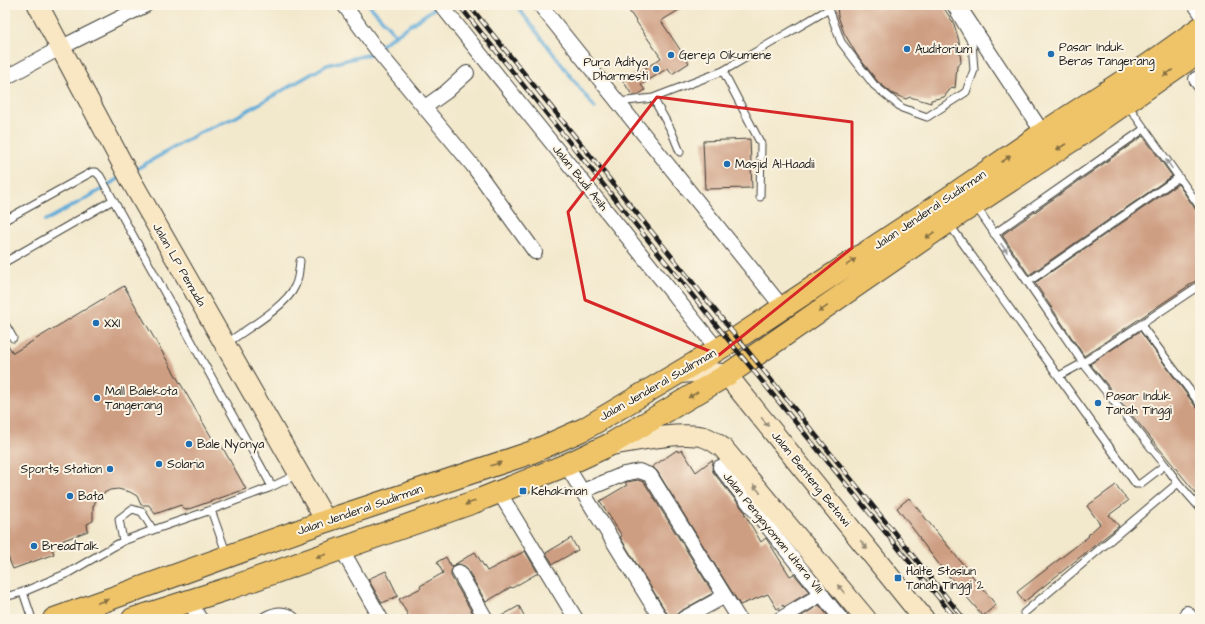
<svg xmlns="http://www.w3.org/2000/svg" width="1205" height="624" font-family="'Architects Daughter',sans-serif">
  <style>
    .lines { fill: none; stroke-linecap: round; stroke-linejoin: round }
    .stream { stroke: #61acd9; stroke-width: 3.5 }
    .building { fill: #ce9e82 }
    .lane-casing { stroke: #3c3b36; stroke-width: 9 }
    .street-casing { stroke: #3c3b36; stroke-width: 16 }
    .secondary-casing { stroke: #3c3b36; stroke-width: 22 }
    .primary-casing { stroke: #3c3b36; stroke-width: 24 }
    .lane { stroke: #fff; stroke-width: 7 }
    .street { stroke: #fff; stroke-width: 14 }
    .secondary { stroke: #f9e7c3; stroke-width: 20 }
    .primary { stroke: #efc469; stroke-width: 22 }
    .rail-casing { stroke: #1c1c1c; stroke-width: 4.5 }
    .rail { stroke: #fcf5e5; stroke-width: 3; stroke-dasharray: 9; stroke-linecap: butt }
    .oneway { fill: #867042 }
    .oneway2 { fill: #999 }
    .oneway3 { fill: #968c78 }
    .marked { fill: none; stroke: #d62828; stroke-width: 3; stroke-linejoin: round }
    .poi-dot { fill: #1f6fb2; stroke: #fcf5e5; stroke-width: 1.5 }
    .labels { text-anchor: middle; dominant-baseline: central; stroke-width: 4; stroke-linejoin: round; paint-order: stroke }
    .poi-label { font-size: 12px; fill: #1c1c1c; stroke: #fcf5e5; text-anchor: start }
    .street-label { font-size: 12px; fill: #1c1c1c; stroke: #fcf5e5 }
  </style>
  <rect width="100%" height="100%" fill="#fcf5e5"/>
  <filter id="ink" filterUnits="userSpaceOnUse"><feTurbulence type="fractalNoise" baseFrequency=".025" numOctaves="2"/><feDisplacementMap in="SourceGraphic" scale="8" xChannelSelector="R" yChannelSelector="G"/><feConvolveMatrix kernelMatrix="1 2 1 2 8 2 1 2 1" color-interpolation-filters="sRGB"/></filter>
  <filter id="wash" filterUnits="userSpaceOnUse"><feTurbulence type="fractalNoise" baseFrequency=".012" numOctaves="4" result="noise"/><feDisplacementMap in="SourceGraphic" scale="16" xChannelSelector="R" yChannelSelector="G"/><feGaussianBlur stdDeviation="0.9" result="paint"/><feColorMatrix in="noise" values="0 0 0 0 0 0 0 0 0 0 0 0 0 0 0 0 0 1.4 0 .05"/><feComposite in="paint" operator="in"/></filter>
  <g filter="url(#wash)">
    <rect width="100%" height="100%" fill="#f2e8cc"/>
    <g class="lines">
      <path class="stream" d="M369,5L395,34
        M516,5L595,108
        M378,47L438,6
        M133,171L201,132L236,117L327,65L370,54L373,51
        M45,221L99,191L122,176"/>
    </g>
    <g id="blocks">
      <path class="building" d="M625,5H687L661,21L689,63L672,74L668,68L641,85L645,90L638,95H632L623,81L634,74L635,75L661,58Z
        M837,5H942L954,24L959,41L961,63L957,66L955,88L952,87L944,97L931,100V103L910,97L906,99L893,94L878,82L857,55L844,33L838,16Z
        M1143,136L1172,176L1029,275L1002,235Z
        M750,139L752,188L705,189L703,141Z
        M1178,184L1196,210L1200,213V278L1084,356L1035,283Z
        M124,286L216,445L220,443L246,489L186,510L181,505L155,514L149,505H141L137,496L130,492L118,489L110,490L102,494L96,500L93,507V521L87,524L88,531L51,545L54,554L13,569L8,557L5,558V340L13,353Z
        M1140,331L1196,407L1200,410V498L1090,364Z
        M677,450L678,452L682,450L696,472L712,460L713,462L712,468L713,472L745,512L744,513L761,542L766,538L790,576L794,574L809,592L784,607L783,605L777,609L768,594L740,605L657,471L652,467Z
        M638,480L644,482L713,593L679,612L676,615L675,619H669L668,615L620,537L622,536L600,501L627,485L625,483L627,482Z
        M1116,485L1128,501L1109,515L1119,526L1024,602L1017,592L1089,536L1088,535L1100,524L1087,506Z
        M909,498L996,605L983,616L941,567L919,538H920L897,508Z
        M571,538L578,550L553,564L546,553Z
        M525,551L538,573L512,588L511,587L486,602L466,567L459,564L454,565L475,552L487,571Z
        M446,557L451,567L454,565L451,572V576L476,619H410L399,599L421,588L420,586L443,573L437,562Z
        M386,571L398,596L382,603L368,579Z
        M819,605L828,616L823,619H797Z
        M519,606L526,619H496Z"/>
    </g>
  </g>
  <g filter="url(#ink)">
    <use href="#blocks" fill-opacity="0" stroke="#3c3b36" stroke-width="1"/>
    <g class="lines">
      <g class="lane-casing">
        <path id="lane" d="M1191,5L1200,18
          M723,71L829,9L841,42L874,85L902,108L927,117L966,92L974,70L972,43L950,5
          M653,98L671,130L680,152
          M618,102L653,98L723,71L761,144L760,197
          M1127,104L1200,207
          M975,205L1083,363L1165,465L1178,483L1200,508
          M5,220L92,172H96L100,176L269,481L270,486
          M949,224L1136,484H1140L1165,465
          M994,234L1144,129
          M5,262L113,200
          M1028,282L1179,177
          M5,324L13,338
          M1141,325L1200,404
          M227,343C245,330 287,306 295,286C299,279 299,269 300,261
          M1059,376L1083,363L1200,285
          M211,510L227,555
          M123,541L153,530
          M23,592L32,619
          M5,597L23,592L68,573L123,541L119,519L132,509L142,512L153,530L211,510L269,488L298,474
          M1024,613L1178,483"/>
      </g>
      <g class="street-casing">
        <path id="street" d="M344,5L380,54L473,166L535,252
          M441,5L718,350
          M540,5L783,308
          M958,5L1043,133
          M5,78L60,48L146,5
          M1196,79L1200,85
          M425,107L446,92L467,73
          M566,465L661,619
          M720,467L841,619
          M583,491L624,474L639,471L650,475L739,619
          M499,492L576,619
          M341,548L381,619
          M459,572L486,619
          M189,601L200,619
          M1187,613L1191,619
          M266,619C275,614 284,612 292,619
          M683,619L725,596
          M780,619L822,594"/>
      </g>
      <g class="secondary-casing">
        <path id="secondary" d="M38,5L132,182L326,521
          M679,373C696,372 711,371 727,375L924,619
          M611,445C634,441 682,431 704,437C711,439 716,443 723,448L866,619"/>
      </g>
      <g class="primary-casing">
        <path id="primary" d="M54,619L326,521L530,453L584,429L737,338L950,197L1043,133L1151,63L1200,28
          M133,619L227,589L474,502L566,465L609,445L727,375L961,213L1074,139L1200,51"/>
      </g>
      <use href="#lane" class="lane"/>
      <use href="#street" class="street"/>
      <use href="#secondary" class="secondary"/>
      <use href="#primary" class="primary"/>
      <g class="rail-casing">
        <path id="rail" d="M459,5L730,342L956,619
          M469,5L964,619"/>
      </g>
      <use href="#rail" class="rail"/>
    </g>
    <defs><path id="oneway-solid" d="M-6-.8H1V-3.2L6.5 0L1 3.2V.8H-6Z"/></defs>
    <g class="oneway">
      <use href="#oneway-solid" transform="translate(1168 73) rotate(145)"/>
      <use href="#oneway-solid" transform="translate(1061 147) rotate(147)"/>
      <use href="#oneway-solid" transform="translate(1006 159) rotate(-35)"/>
      <use href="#oneway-solid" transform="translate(930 235) rotate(145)"/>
      <use href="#oneway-solid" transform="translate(851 262) rotate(-34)"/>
      <use href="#oneway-solid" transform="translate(823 309) rotate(145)"/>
      <use href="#oneway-solid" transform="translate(693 395) rotate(149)"/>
      <use href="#oneway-solid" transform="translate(496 464) rotate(-18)"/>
      <use href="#oneway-solid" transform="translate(470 503) rotate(160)"/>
      <use href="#oneway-solid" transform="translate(321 556) rotate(160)"/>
      <use href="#oneway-solid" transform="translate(103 601) rotate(-20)"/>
    </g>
    <g class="oneway2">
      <use href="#oneway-solid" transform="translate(1169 164) rotate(-125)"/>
      <use href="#oneway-solid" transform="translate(1004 248) rotate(55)"/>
    </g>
    <g class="oneway3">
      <use href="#oneway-solid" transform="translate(765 422) rotate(51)"/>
      <use href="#oneway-solid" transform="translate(757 489) rotate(-130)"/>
      <use href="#oneway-solid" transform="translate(864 545) rotate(51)"/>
      <use href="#oneway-solid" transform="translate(841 589) rotate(-130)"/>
    </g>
  </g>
  <path class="marked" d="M657,97L852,122V248L719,355L585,300L568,212Z"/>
  <g class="poi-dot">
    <circle cx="907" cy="49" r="4"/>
    <circle cx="1051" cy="54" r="4"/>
    <circle cx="671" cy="55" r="4"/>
    <circle cx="656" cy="69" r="4"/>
    <circle cx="727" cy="164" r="4"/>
    <circle cx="96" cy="323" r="4"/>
    <circle cx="97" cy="398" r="4"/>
    <circle cx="1098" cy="403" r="4"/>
    <circle cx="189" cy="444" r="4"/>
    <circle cx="159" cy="464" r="4"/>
    <circle cx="110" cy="469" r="4"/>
    <rect x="519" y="487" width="8" height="8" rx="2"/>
    <circle cx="70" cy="496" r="4"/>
    <circle cx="34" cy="546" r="4"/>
    <rect x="894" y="574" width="8" height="8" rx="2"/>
  </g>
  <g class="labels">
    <g class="poi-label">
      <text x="1059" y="47">Pasar Induk<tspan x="1059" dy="14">Beras Tangerang</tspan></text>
      <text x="915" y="49">Auditorium</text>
      <text x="679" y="55">Gereja Oikumene</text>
      <text x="648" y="62" text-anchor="end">Pura Aditya<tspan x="648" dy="14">Dharmesti</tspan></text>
      <text x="735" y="164">Masjid Al-Haadii</text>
      <text x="104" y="323">XXI</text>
      <text x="105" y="391">Mall Balekota<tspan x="105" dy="14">Tangerang</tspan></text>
      <text x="1106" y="396">Pasar Induk<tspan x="1106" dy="14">Tanah Tinggi</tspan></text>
      <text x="197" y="444">Bale Nyonya</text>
      <text x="167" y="464">Solaria</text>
      <text x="102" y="469" text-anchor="end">Sports Station</text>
      <text x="531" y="491">Kehakiman</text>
      <text x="78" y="496">Bata</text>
      <text x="42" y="546">BreadTalk</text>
      <text x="906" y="571">Halte Stasiun<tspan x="906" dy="14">Tanah Tinggi 2</tspan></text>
    </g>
    <g class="street-label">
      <text transform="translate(580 178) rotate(51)">Jalan Budi Asih</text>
      <text transform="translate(930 210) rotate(-34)">Jalan Jenderal Sudirman</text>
      <text transform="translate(179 265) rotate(60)">Jalan LP Pemuda</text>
      <text transform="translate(658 385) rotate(-30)">Jalan Jenderal Sudirman</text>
      <text transform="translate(811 479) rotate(51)">Jalan Benteng Betawi</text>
      <text transform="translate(360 510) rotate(-19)">Jalan Jenderal Sudirman</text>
      <text transform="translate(773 533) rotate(51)">Jalan Pengayoman Utara VIII</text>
    </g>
  </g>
  <rect width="1205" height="624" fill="none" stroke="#fcf5e5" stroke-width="20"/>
</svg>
